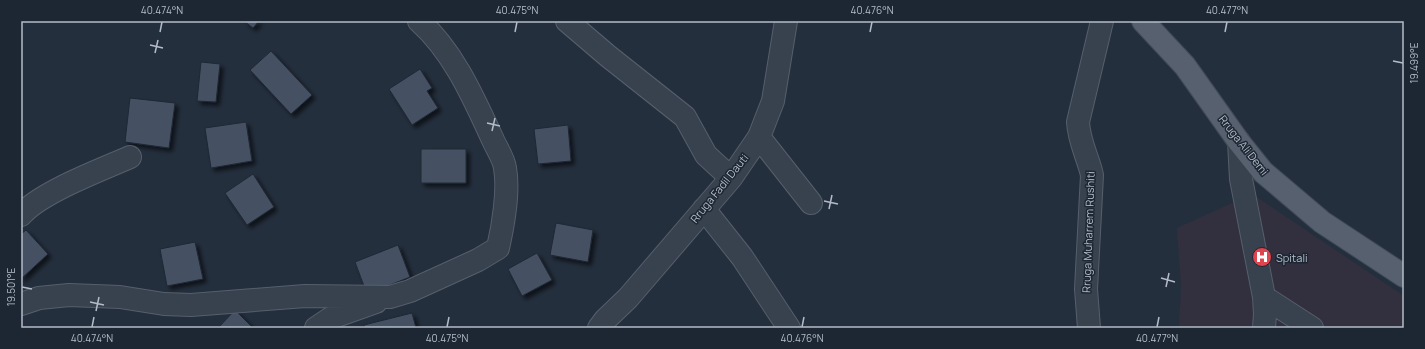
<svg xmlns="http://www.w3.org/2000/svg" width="1425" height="349" font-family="Manrope,sans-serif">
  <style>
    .medical { fill: #32303f }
    .building { fill: #455162; stroke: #1f2835; filter: url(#shadow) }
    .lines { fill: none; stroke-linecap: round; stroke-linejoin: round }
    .minor-casing { stroke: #565f6c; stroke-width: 24 }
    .major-casing { stroke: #414a57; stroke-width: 24 }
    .minor { stroke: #38414e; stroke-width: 22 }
    .major { stroke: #56606e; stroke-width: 22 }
    .ticks { fill: none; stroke: #b4bcc9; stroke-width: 1.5 }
    .labels { text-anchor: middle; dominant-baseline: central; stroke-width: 3; stroke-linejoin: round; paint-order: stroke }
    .street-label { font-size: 11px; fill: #b4bcc9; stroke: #1d2633 }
    .poi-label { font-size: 11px; fill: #b4bcc9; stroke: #1d2633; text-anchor: start }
    .neatline { fill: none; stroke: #b4bcc9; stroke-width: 1.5 }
    .ticks-label { font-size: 10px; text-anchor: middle; fill: #b4bcc9 }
  </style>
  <defs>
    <filter id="shadow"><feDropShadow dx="3.5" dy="3.5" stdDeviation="2" flood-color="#0009"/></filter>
  </defs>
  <rect width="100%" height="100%" fill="#242f3e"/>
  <path class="medical" d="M1252,194L1404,296V328H1179L1181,286L1177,228Z"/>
  <path class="building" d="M244,21H259L253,28Z
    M271,51L312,95L291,114L250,70Z
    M201,62L220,64L216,102L197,101Z
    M420,69L432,88L427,91L438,108L412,125L389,89Z
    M130,98L175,103L169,148L125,142Z
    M246,122L252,161L211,168L205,128Z
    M568,125L571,161L538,164L534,129Z
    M421,149H466V183H421Z
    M253,174L274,207L247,225L225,193Z
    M556,223L593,230L588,262L550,255Z
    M26,230L48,254L21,279V234Z
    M195,242L203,279L167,286L160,249Z
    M398,245L410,277L367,294L355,262Z
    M537,253L552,280L522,296L508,269Z
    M235,310L253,328H218Z
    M412,313L416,328H365L364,325Z"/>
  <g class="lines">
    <g class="minor-casing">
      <path id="minor" d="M567,21L608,56L685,117L706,155L731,178
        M759,137L811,203
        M1239,142L1241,179L1264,297L1265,314L1264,328
        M704,209L742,257L789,328
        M21,215C41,192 101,170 130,157
        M1264,297L1312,328
        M21,304L39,298L69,295L120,297L164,304L191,305L305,296L390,297L410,291L478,260L498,248C503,226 509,190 505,168C504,159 497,149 493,140C474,99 454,52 419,21
        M316,328L331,318L376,302
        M599,328L605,320L628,298L731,178L759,137L773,101L786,21
        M1089,328L1086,289L1092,175C1088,157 1079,142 1078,122L1102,21"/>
    </g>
    <g class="major-casing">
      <path id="major" d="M1143,21L1185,66L1239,142L1263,172L1322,222L1404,276"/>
    </g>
    <use href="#minor" class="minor"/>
    <use href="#major" class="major"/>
  </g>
  <path class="ticks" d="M160,32L162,22M515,32L517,22M870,32L872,22M1225,32L1227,22M150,45L163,48M155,53L158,40M1393,61L1403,63M487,123L500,126M492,131L495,118M824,201L838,204M829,209L832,195M1161,278L1175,282M22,287L32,289M1166,287L1169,273M90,302L104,305M96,311L99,297M92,327L94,317M447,327L449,317M802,327L804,317M1157,327L1159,317"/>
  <defs>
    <g id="hospital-disc" transform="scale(1)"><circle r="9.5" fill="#e0444e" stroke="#1d2633"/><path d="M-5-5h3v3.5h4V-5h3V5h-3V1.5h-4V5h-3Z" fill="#fff"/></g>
  </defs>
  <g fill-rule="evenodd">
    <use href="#hospital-disc" x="1262" y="257"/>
  </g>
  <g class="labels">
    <g class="street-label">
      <text transform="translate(1244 145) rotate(52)">Rruga Ali Demi</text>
      <text transform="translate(719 188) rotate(-51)">Rruga Fadil Dauti</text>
      <text transform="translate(1088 232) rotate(-88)">Rruga Muharrem Rushiti</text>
    </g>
    <g class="poi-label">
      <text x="1276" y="257">Spitali</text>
    </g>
  </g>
  <rect width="1425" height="349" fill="none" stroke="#1d2633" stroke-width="44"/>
  <rect x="22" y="22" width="1381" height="305" class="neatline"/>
  <g class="ticks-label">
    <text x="162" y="14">40.474°N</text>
    <text x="517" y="14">40.475°N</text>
    <text x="872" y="14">40.476°N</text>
    <text x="1227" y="14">40.477°N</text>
    <text transform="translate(1414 63) rotate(-90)" y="4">19.499°E</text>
    <text transform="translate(11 287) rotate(-90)" y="4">19.501°E</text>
    <text x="92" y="342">40.474°N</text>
    <text x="447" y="342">40.475°N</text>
    <text x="802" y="342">40.476°N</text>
    <text x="1157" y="342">40.477°N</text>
  </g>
</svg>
